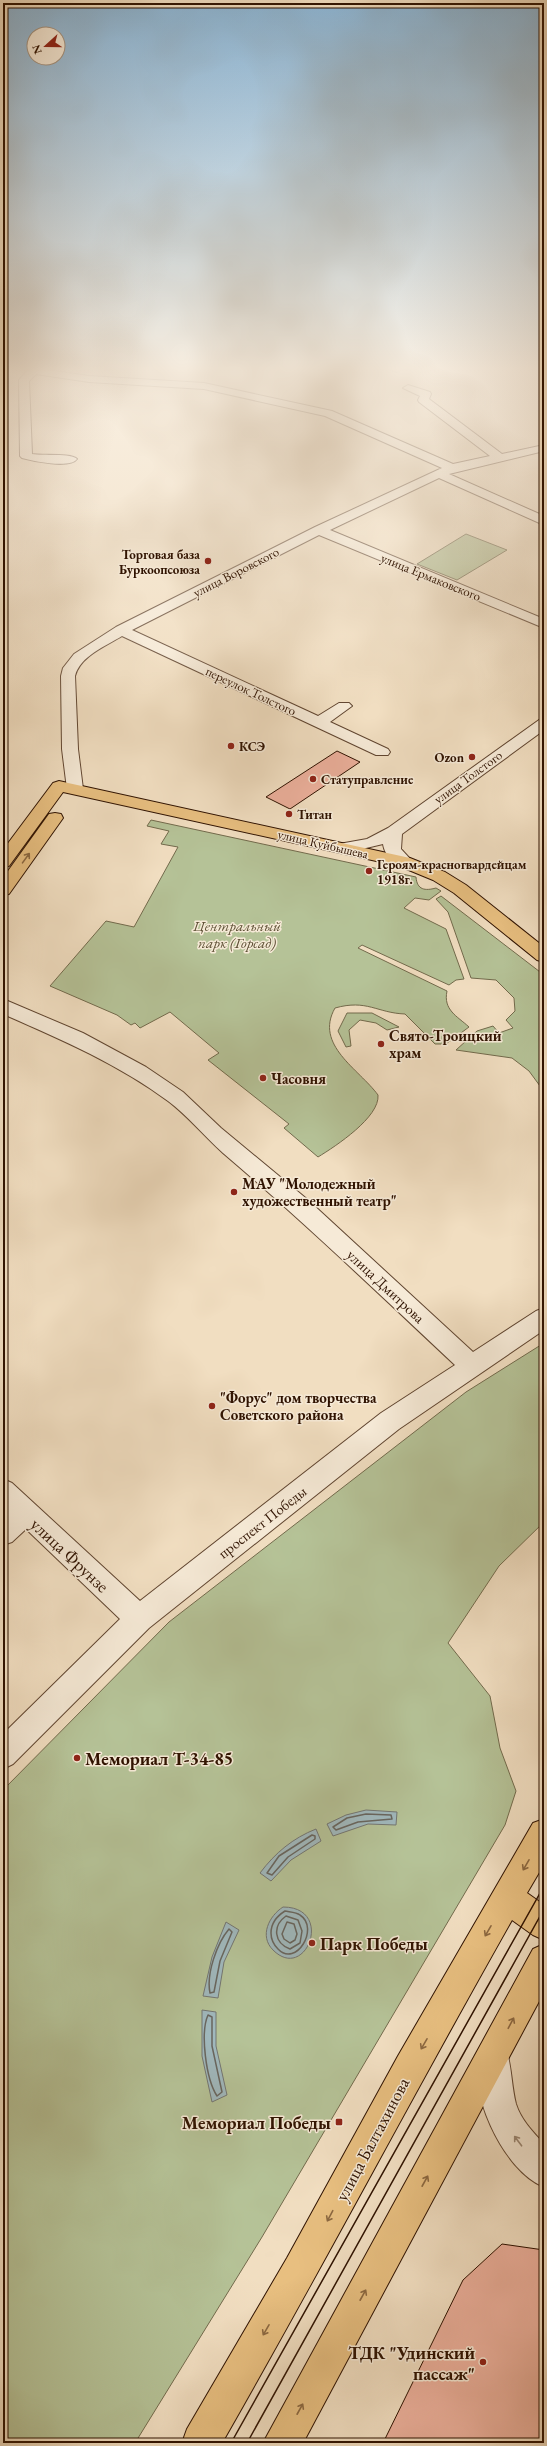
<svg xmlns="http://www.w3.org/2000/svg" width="547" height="2446" font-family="'EB Garamond',serif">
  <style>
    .green { fill: #b5c297; stroke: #726a4c }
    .water { fill: #a0b9be; stroke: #737672 }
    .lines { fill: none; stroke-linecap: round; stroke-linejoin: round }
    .shore { stroke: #68665f; stroke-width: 1.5 }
    .building { fill: #ebaf9b; stroke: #2f1200 }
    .minor-casing { stroke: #604530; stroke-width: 2 }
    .major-casing { stroke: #2f1200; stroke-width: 2 }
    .minor { fill: #f6ead7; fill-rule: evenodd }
    .major { fill: #e8bf80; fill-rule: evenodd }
    .tram { stroke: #2f1200; stroke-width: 1.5 }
    .oneway { stroke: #8c6840 }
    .oneway2 { stroke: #9c8976 }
    .poi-dot { fill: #8f2418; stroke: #f6ead7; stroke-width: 1.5 }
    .labels { text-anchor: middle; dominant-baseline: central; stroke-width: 3; stroke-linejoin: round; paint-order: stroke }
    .far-poi-label { font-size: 13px; font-weight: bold; fill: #2f1200; stroke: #f6ead7; text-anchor: start }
    .far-street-label { font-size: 13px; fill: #2f1200; stroke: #f6ead7 }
    .park-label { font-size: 15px; font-style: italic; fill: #5e5035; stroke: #f6ead7 }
    .poi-label { font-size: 15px; font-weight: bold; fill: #2f1200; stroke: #f6ead7; text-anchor: start }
    .street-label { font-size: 15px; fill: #2f1200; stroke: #f6ead7 }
    .near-street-label { font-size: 18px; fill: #2f1200; stroke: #f6ead7 }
    .near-poi-label { font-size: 18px; font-weight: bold; fill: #2f1200; stroke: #f6ead7; text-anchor: start }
  </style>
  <rect width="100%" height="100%" fill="#f1dec1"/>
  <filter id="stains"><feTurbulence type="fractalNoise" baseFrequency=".005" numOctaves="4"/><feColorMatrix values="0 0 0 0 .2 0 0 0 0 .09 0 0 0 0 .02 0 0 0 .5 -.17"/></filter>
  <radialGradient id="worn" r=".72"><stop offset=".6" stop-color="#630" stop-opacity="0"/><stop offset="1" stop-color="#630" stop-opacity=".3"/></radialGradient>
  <path class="green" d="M466,534L507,550L457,580L417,564Z
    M151,820L416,877C417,890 425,891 436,888L441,891L429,900L415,898L404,908L446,929L464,979L456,980L449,985L362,945L358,948L447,991C443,1010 457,1016 469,1027L446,1044H435L405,1014C377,1013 367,999 335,1008C314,1045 359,1069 378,1095C380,1117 336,1146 318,1157L284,1128L289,1124L208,1060L219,1053L170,1012L140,1028L135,1023L131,1025L117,1015L50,986L106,921L134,927L178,847L161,844L169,831L147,826Z
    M441,896L544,975V1072L540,1074L544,1078V1084L540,1086L529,1071L512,1058L456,1050L477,1031L493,1026L499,1033L513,1028L506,1020L515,1011L514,998L496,980L471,978L448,912L436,899Z
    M347,1013H372L399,1027L387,1030L376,1023L360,1020L349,1030L351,1046L346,1047L338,1031Z
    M544,1343V1522L499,1566L448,1643L490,1696L500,1748L516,1791L505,1825L262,2237L135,2443H3V1790L169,1622L466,1392Z"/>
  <path class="water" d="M366,1810L397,1812L396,1825L368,1824L333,1836L327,1824L346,1815Z
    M316,1829L321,1841L291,1860L271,1881L260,1873C275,1853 293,1838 316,1829Z
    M283,1907C335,1907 306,1983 273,1950C259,1936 269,1916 283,1907Z
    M226,1922L239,1930L224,1962L218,1998L203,1996L212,1957Z
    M202,2010L216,2012V2046L227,2095L212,2102L202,2056Z"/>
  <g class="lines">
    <path class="shore" d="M366,1814L391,1815L392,1819L358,1822L336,1830L333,1827L347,1818Z
      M312,1835L315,1836V1839L288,1857L272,1875L267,1873L279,1856Z
      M285,1911C289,1912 296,1912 300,1915C320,1928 296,1968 278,1949C274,1945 271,1940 271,1933C271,1923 277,1916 285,1911Z
      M286,1916L298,1920L302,1931L300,1943L290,1949C274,1943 272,1926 286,1916Z
      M287,1922L294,1924L297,1934L295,1940L290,1943L284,1939L282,1934Z
      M229,1929L232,1932L220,1961L214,1992L210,1993C206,1974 217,1943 229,1929Z
      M208,2015L212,2017V2046L222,2092L217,2096C206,2079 200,2033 208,2015Z"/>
  </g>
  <path class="building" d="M337,751L360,762L290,809L266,797Z
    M502,2244L544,2250V2443H383L463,2280Z"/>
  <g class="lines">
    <g class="minor-casing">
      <path id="minor" d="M27,367L89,376L204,383L332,411L453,464L490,456L419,402L418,400L420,396L403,388L408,385L430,392L431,394L429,399L502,454L544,445V451L449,474L544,516V525L439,478L330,530L544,619V628L319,535L132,630L318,716L339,703H349L352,706L330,722L388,749L390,752L388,755H376L122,636C106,646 80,656 75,676L78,749L83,789L81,792H69L67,789L62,749L61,676L63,668L74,654L116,627L315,527L442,468L325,416L204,389L89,382L36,374L29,381L32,454C42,456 72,453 77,459C70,469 33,461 22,458L20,456L19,380L28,370Z
        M392,367H402V369L397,372L393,371Z
        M544,718V730L402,834L401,849L413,862L410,866C397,869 385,857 383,844L345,853L339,852L337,848L339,844L367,839L388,828L539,720Z
        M3,999L83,1033L146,1067L183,1092L221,1128L308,1200L473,1352L536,1311L544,1308V1330L399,1429L149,1628L13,1764L3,1769V1734L120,1619L26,1529L12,1542L3,1545V1516L7,1512L3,1508V1479L12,1483L140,1601L381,1413L455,1365C378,1293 303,1221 223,1153C204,1136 188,1116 168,1101C118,1064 60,1039 3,1014Z
        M493,2041L505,2046C512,2065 511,2084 516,2104C521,2120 533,2132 544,2144V2187C503,2171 464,2087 481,2046Z"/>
    </g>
    <g class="major-casing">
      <path id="major" d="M59,781L410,858L445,872L466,885L544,947V962L537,960L454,893L433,880L399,866L63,792L9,866L3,867V850L53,783Z
        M55,813L61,814L63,818L9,894L3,895V878L49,814Z
        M544,1819V1864L527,1893L544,1905V1940L533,1935L512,1920C414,2093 321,2270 222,2443H182L187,2429L287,2258L398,2056L533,1823Z
        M544,1944V1992L303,2443H263L533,1949Z"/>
    </g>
    <use href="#minor" class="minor"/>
    <use href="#major" class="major"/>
    <path class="tram" d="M231,2443L544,1886
      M247,2443L544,1909"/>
  </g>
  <defs><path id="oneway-shaft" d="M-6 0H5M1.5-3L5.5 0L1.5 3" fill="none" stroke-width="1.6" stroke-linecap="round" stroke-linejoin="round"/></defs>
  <g class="oneway">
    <use href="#oneway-shaft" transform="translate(26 858) rotate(-54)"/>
    <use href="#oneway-shaft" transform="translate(526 1865) rotate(120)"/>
    <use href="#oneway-shaft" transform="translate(488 1931) rotate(120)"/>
    <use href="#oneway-shaft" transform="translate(511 2023) rotate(-62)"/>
    <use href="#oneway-shaft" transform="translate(424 2044) rotate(120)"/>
    <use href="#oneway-shaft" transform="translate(425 2181) rotate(-61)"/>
    <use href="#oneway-shaft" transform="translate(330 2216) rotate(118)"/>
    <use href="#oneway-shaft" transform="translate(363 2295) rotate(-61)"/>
    <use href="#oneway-shaft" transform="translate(266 2330) rotate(120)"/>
    <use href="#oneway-shaft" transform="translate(300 2409) rotate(-61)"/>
  </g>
  <use class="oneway2" href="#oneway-shaft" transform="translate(518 2141) rotate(-127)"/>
  <linearGradient id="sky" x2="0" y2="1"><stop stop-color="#8bb6d7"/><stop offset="0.52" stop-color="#f9f0e3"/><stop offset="1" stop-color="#f9f0e3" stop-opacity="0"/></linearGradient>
  <rect width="547" height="709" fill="url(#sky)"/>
  <g class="poi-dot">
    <circle cx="208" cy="561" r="4"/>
    <circle cx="231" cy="746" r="4"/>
    <circle cx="472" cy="757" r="4"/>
    <circle cx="313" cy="779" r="4"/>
    <circle cx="289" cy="814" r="4"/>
    <circle cx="369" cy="871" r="4"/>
    <circle cx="381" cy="1044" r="4"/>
    <circle cx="263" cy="1078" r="4"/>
    <circle cx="234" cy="1192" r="4"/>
    <circle cx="212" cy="1406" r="4"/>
    <circle cx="77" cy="1758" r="4"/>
    <circle cx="312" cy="1943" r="4"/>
    <rect x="335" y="2118" width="8" height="8" rx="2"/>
    <circle cx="483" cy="2362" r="4"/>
  </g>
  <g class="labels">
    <g class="far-poi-label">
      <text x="200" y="554" text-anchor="end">Торговая база<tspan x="200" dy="15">Буркоопсоюза</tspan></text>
      <text x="239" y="746">КСЭ</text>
      <text x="464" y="757" text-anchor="end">Ozon</text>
      <text x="321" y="779">Статуправление</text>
      <text x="297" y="814">Титан</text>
      <text x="377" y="864">Героям-красногвардейцам<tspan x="377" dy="15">1918г.</tspan></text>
    </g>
    <g class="far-street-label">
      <text transform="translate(236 572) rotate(-27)">улица Воровского</text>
      <text transform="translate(431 577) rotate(22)">улица Ермаковского</text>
      <text transform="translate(251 691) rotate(25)">переулок Толстого</text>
      <text transform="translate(468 777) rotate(-36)">улица Толстого</text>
      <text transform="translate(323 844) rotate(13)">улица Куйбышева</text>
    </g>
    <g class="park-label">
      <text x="237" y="925">Центральный<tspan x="237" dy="17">парк (Горсад)</tspan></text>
    </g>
    <g class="poi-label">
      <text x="389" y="1035">Свято-Троицкий<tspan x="389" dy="17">храм</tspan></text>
      <text x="271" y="1078">Часовня</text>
      <text x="242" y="1183">МАУ "Молодежный<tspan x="242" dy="17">художественный театр"</tspan></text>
      <text x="220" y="1397">"Форус" дом творчества<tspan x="220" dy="17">Советского района</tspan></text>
    </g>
    <g class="street-label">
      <text transform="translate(386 1286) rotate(43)">улица Дмитрова</text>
      <text transform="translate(262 1522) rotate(-38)">проспект Победы</text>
    </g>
    <g class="near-street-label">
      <text transform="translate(70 1555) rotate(43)">улица Фрунзе</text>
      <text transform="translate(372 2139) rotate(-62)">улица Балтахинова</text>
    </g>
    <g class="near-poi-label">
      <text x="85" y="1758">Мемориал Т-34-85</text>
      <text x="320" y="1943">Парк Победы</text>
      <text x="331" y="2122" text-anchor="end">Мемориал Победы</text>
      <text x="475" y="2352" text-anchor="end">ТДК "Удинский<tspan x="475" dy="21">пассаж"</tspan></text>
    </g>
  </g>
  <rect width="547" height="2446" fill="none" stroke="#f1dec1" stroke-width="16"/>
  <rect x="4" y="4" width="539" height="2438" fill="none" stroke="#2f1200" stroke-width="2"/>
  <rect x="8" y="8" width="531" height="2430" fill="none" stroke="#2f1200"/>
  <g transform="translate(46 46) rotate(249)"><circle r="19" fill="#f6ead7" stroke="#a69481"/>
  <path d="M0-3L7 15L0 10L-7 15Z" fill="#8f2418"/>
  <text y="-6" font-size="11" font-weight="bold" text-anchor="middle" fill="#2f1200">N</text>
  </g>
  <rect width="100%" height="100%" filter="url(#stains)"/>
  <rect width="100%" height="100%" fill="url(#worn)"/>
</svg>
